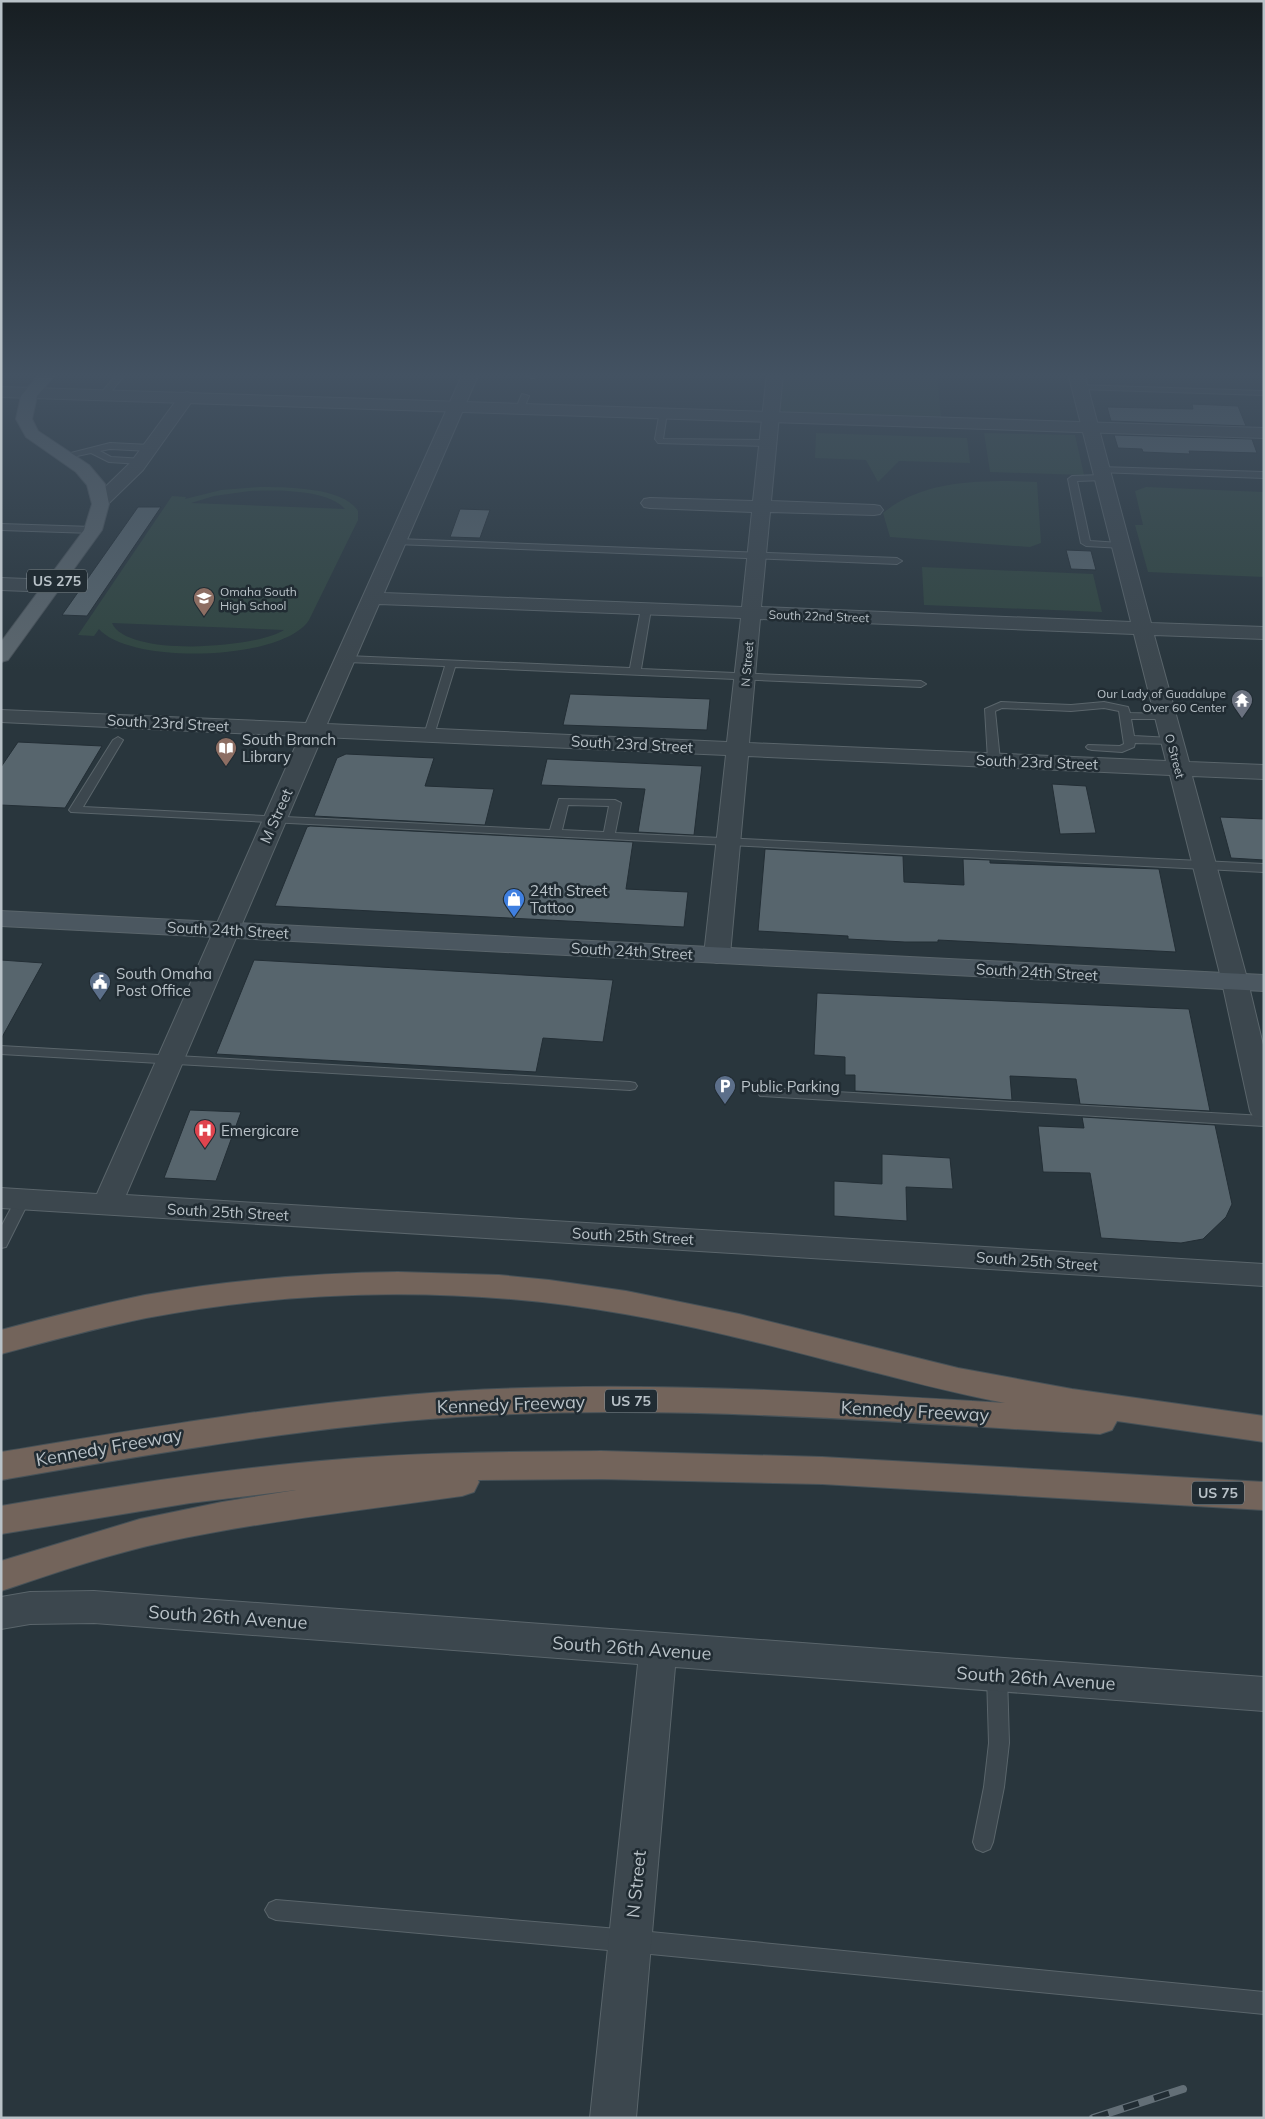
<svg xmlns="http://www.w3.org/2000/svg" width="1265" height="2119" font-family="Mulish,sans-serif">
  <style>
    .green { fill: #314641; fill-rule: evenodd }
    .building { fill: #57656d; stroke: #232e35 }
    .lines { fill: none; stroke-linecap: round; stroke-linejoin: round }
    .service-casing { stroke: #5a656b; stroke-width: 2 }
    .minor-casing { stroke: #5a656b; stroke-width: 2 }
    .tertiary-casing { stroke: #5a656b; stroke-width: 2 }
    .secondary-casing { stroke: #5a656b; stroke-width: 2 }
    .primary-casing { stroke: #49535a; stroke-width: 2 }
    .motorway-casing { stroke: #475258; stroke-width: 2 }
    .service { fill: #3c474e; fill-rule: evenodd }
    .minor { fill: #3c474e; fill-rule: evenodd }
    .tertiary { fill: #3c474e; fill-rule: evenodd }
    .secondary { fill: #4b5760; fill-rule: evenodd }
    .primary { fill: #5b666d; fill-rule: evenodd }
    .motorway { fill: #73645b; fill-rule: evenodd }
    .rail-casing { stroke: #636f77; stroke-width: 8 }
    .rail { stroke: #212c33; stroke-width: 5.5; stroke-dasharray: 16; stroke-linecap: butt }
    .labels { text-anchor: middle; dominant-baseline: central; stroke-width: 5; stroke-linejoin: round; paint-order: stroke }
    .far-poi-label { font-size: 12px; fill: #b9c2c8; stroke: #212c33; text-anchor: start }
    .far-street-label { font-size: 12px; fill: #b9c2c8; stroke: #212c33 }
    .shield { fill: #212c33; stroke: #8b959b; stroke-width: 1 }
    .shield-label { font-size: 14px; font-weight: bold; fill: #b9c2c8 }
    .street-label { font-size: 15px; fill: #b9c2c8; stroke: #212c33 }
    .poi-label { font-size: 15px; fill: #b9c2c8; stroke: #212c33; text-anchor: start }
    .near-street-label { font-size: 18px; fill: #b9c2c8; stroke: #212c33 }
  </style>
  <rect width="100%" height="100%" fill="#29363d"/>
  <path class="green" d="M783,373H937L941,417L784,412L780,409Z
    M816,433L967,438L970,463L899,461L878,482L866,460L815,458Z
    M984,433L1075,435L1084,475L990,472Z
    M1009,481L1037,482L1041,543L1030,547L890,537L883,513C918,484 965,481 1009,481Z
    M259,487C284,487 344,487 358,511V520L309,620C283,661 130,665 99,629L94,636L78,635L172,496L186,497L185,499L221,490ZM250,491C274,490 328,489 345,509L191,503L214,496ZM112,623L284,630C257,648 127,658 112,623Z
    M1146,487L1264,492V577L1148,572L1135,525H1143L1135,491Z
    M922,567L1093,574L1102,612L924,605Z"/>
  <path class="building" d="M1192,404L1238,406L1246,426L1111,421L1107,407L1193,409Z
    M1114,435L1252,439L1257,453L1189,451L1190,454L1143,452L1142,449L1118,448Z
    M138,507H161L87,616L62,615Z
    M460,509L490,510L480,538L450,537Z
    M1066,550L1091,551L1096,570L1071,569Z
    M570,694L710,699L707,730L563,725Z
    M18,742L102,746L65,808L1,805V767Z
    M346,754L434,758L425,786L494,789L485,825L314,816L337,758Z
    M547,759L702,766L694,835L638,832L645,789L541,785Z
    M1052,784L1086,786L1096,833L1060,834Z
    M1220,817L1264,819V860L1231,858Z
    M310,826L633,842L626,889L688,892L684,927L275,906L307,827Z
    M765,849L903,856L904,882L964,885L963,859L990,860V863L1159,869L1176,952L938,940V942H905L848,939V936L758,931Z
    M1,960L43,963L1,1039Z
    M254,960L613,980L603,1042L543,1038L536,1072L216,1054Z
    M817,993L1189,1009L1210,1111L1080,1104L1076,1079L1010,1076L1012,1100L855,1091V1075H845V1057L814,1055Z
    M190,1110L241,1112L216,1181L164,1178Z
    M1082,1117L1215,1125L1232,1204L1226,1217L1203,1239L1181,1243L1101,1238L1090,1173L1043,1172L1038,1126L1084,1128Z
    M882,1154L950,1158L953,1189L906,1187L907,1221L834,1216V1181L882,1184Z"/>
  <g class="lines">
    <g class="service-casing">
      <path id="service" d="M118,373H126L107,397H101V393Z
        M528,373H536L534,378H531L527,376Z
        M1076,385L1264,391V395L1079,389H1076Z
        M522,394L529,396L524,408L520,410L516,408Z
        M660,411L667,413L663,439L768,440L772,443L768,446L658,443L655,439Z
        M110,443L150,445L154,448L150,451L110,449L100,451L111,457L144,459V463L141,464L109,462L91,453L63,459L59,456Z
        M1100,467L1264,472V478L1097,472L1096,470Z
        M1102,475L1106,478L1105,480L1077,481L1090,541L1120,543L1125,546L1123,548L1086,546L1081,543L1068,479L1072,476Z
        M1,524L93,527L98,530L93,533L1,530Z
        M398,539L897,558L902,561L897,564L395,544V540Z
        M646,606L651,609L641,669L921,681L926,684L921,687L455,667L434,735L429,738L424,735L445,666L347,662L342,659L347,656L630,668L641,609Z
        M1001,702L1071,705L1104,702L1128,707L1130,713L1165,714L1170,717L1169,719H1131L1134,736L1171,738L1176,741L1171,744L1135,743L1134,747L1122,752L1092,750L1088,749L1086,747L1088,745L1120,746L1124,744L1119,711L1104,708L1071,711L1002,708L995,711L1000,760L994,763L988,760L985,709Z
        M118,737L123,740L83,807L550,830L559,799L615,800L621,803L615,833L1264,864V872L71,812L69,810L113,740ZM568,805L609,806L604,832L562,830Z
        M1,1046L630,1082L635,1083L637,1086L635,1089L630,1090L1,1054Z
        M765,1088L1264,1116V1126L760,1096L758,1093L760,1090Z
        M23,1194L28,1195L30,1199L6,1247L1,1248V1227L18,1195Z
        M997,1667L1004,1669L1007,1675L1009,1743L1004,1787L993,1842L990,1849L983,1852L976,1849L973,1842L984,1787L989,1743L987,1675L990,1669Z
        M276,1900L630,1930L1264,1992V2014L630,1952L276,1920L269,1917L265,1910L269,1903Z"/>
    </g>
    <g class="minor-casing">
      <path id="minor" d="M463,373H479L384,593L742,607L752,512L650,508L644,507L641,503L644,499L650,498L753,501L767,373H783L771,501L874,505L880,506L883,510L880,514L874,515L770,512L761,607L1131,622L1068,373H1084L1151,623L1264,627V639L1154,635L1189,762L1264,765V779L1192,776L1248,982L1264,1049V1120L1254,1118L1250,1111L1222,982L1170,775L748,756L730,955L726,960L717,963L708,960L704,955L726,755L322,737L126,1195L1264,1264V1286L1,1208V1188L97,1194L300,736L1,722V710L306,723ZM379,604L741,618L727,742L327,724ZM760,619L1134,634L1166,761L749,743Z
        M187,392L193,394L195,397L143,470L107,505L101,506L95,505L92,501L95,497L131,462L181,394Z
        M1,578L53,580L60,582L63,586L60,590L53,592L1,590Z
        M94,1591L1264,1677V1711L675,1667L636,2118H590L638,1664L94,1623L30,1624L1,1629V1597L30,1592Z"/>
    </g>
    <g class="tertiary-casing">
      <path id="tertiary" d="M1,387L1264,428V438L1,397Z"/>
    </g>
    <g class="secondary-casing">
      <path id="secondary" d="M1,911L1264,975V991L1,926Z"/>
    </g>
    <g class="primary-casing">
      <path id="primary" d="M40,373H57L37,396L32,419L38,431L89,465L105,484L109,504L102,530L8,660L1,662V642L84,530L92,504L87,485L76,472L26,437L16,419L21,396Z"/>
    </g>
    <g class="motorway-casing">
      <path id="motorway" d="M398,1272L499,1275L549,1280L626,1291L739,1314L958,1368L1072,1389L1264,1416V1442L1117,1421L1112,1430L1100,1434C886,1422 671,1403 457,1417C304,1427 152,1454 1,1480V1452C153,1427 305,1401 458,1391C640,1380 823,1392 1005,1403C952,1393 901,1379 850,1366C776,1347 701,1327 625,1314C467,1286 303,1288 146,1318C97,1328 49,1341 1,1354V1330C49,1317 97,1305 145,1295C229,1280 313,1273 398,1272Z
        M601,1451L822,1457L1264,1482V1510L822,1484L601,1479L478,1480L479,1482L474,1492L462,1496C363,1510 263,1521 165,1542C109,1554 55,1573 1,1591V1561L140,1519L222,1502L296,1490L190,1503L1,1534V1506C111,1487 221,1469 332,1460C421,1452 511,1452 601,1451Z"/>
    </g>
    <use href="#service" class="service"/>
    <use href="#minor" class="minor"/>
    <use href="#tertiary" class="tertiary"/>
    <use href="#secondary" class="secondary"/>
    <use href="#primary" class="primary"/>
    <use href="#motorway" class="motorway"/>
    <g class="rail-casing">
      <path id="rail" d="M1093,2118L1183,2089"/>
    </g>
    <use href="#rail" class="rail"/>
  </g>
  <linearGradient id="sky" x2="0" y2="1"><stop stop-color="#171e22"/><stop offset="0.56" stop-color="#435262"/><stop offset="1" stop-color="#435262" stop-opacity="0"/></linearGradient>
  <rect width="1265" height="670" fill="url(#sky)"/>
  <defs>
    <g id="school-pin" transform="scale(1.125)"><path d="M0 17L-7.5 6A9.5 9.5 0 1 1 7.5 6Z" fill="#8d6e63" stroke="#212c33"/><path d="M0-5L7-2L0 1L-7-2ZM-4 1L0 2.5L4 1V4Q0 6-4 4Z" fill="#fff"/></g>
    <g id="temple-pin" transform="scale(1.125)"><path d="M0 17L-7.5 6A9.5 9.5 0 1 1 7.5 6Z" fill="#6b7280" stroke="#212c33"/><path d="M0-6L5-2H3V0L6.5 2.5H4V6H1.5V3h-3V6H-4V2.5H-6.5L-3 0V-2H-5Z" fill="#fff"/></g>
    <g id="library-pin" transform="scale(1.125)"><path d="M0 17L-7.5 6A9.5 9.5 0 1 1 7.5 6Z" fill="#8d6e63" stroke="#212c33"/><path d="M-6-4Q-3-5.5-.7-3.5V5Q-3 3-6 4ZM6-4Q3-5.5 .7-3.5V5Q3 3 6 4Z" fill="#fff"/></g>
    <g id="shop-pin" transform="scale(1.125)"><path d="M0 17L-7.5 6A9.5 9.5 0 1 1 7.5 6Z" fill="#3f7fe0" stroke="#212c33"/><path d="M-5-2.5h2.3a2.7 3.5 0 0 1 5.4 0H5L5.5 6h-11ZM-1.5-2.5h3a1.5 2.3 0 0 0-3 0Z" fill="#fff"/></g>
    <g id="civic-pin" transform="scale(1.125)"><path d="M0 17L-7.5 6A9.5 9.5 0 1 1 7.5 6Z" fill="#5c6f8a" stroke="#212c33"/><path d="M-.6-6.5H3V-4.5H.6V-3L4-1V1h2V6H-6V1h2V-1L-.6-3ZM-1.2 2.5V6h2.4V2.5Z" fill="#fff"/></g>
    <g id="parking-pin" transform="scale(1.125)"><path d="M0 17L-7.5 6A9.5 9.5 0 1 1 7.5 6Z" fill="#5c6f8a" stroke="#212c33"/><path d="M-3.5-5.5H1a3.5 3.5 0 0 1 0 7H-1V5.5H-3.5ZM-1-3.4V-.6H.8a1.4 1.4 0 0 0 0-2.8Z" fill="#fff"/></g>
    <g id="hospital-pin" transform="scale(1.125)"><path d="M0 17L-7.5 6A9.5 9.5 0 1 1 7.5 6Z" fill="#e0444e" stroke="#212c33"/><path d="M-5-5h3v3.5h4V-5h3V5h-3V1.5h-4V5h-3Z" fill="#fff"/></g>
  </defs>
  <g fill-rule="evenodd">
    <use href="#school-pin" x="204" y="598"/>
    <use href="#temple-pin" x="1242" y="700"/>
    <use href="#library-pin" x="226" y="748"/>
    <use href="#shop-pin" x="514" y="899"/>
    <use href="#civic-pin" x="100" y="982"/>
    <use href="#parking-pin" x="725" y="1086"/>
    <use href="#hospital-pin" x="205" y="1130"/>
  </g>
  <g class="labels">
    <g class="far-poi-label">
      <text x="220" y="591">Omaha South<tspan x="220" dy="14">High School</tspan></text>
      <text x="1226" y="693" text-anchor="end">Our Lady of Guadalupe<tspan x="1226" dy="14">Over 60 Center</tspan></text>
    </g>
    <g class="far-street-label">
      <text transform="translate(819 616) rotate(2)">South 22nd Street</text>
      <text transform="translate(747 664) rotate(-85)">N Street</text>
      <text transform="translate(1175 756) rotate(75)">O Street</text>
    </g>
    <g class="shield">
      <rect x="27" y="569.5" width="60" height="23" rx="4"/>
      <rect x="605" y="1389.5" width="52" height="23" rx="4"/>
      <rect x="1192" y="1481.5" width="52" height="23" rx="4"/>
    </g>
    <g class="shield-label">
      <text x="57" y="581">US 275</text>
      <text x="631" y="1401">US 75</text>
      <text x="1218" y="1493">US 75</text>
    </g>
    <g class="street-label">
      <text transform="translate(168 723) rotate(3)">South 23rd Street</text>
      <text transform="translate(632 744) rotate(3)">South 23rd Street</text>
      <text transform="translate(1037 762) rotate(2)">South 23rd Street</text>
      <text transform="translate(276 816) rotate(-66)">M Street</text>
      <text transform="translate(228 930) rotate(3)">South 24th Street</text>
      <text transform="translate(632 951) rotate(3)">South 24th Street</text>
      <text transform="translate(1037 972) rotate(3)">South 24th Street</text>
      <text transform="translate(228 1212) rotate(3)">South 25th Street</text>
      <text transform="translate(633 1236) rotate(3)">South 25th Street</text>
      <text transform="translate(1037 1261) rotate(4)">South 25th Street</text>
    </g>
    <g class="poi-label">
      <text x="242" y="739">South Branch<tspan x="242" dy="17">Library</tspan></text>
      <text x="530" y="890">24th Street<tspan x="530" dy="17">Tattoo</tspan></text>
      <text x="116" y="973">South Omaha<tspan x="116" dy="17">Post Office</tspan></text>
      <text x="741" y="1086">Public Parking</text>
      <text x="221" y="1130">Emergicare</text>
    </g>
    <g class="near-street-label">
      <text transform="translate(511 1404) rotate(-2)">Kennedy Freeway</text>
      <text transform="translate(915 1411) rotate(3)">Kennedy Freeway</text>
      <text transform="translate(109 1447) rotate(-10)">Kennedy Freeway</text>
      <text transform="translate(228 1617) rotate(4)">South 26th Avenue</text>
      <text transform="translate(632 1648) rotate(4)">South 26th Avenue</text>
      <text transform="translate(1036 1678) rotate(4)">South 26th Avenue</text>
      <text transform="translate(636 1884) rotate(-84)">N Street</text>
    </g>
  </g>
  <rect width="1265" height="2119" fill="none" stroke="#b9c2c8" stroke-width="5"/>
</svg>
